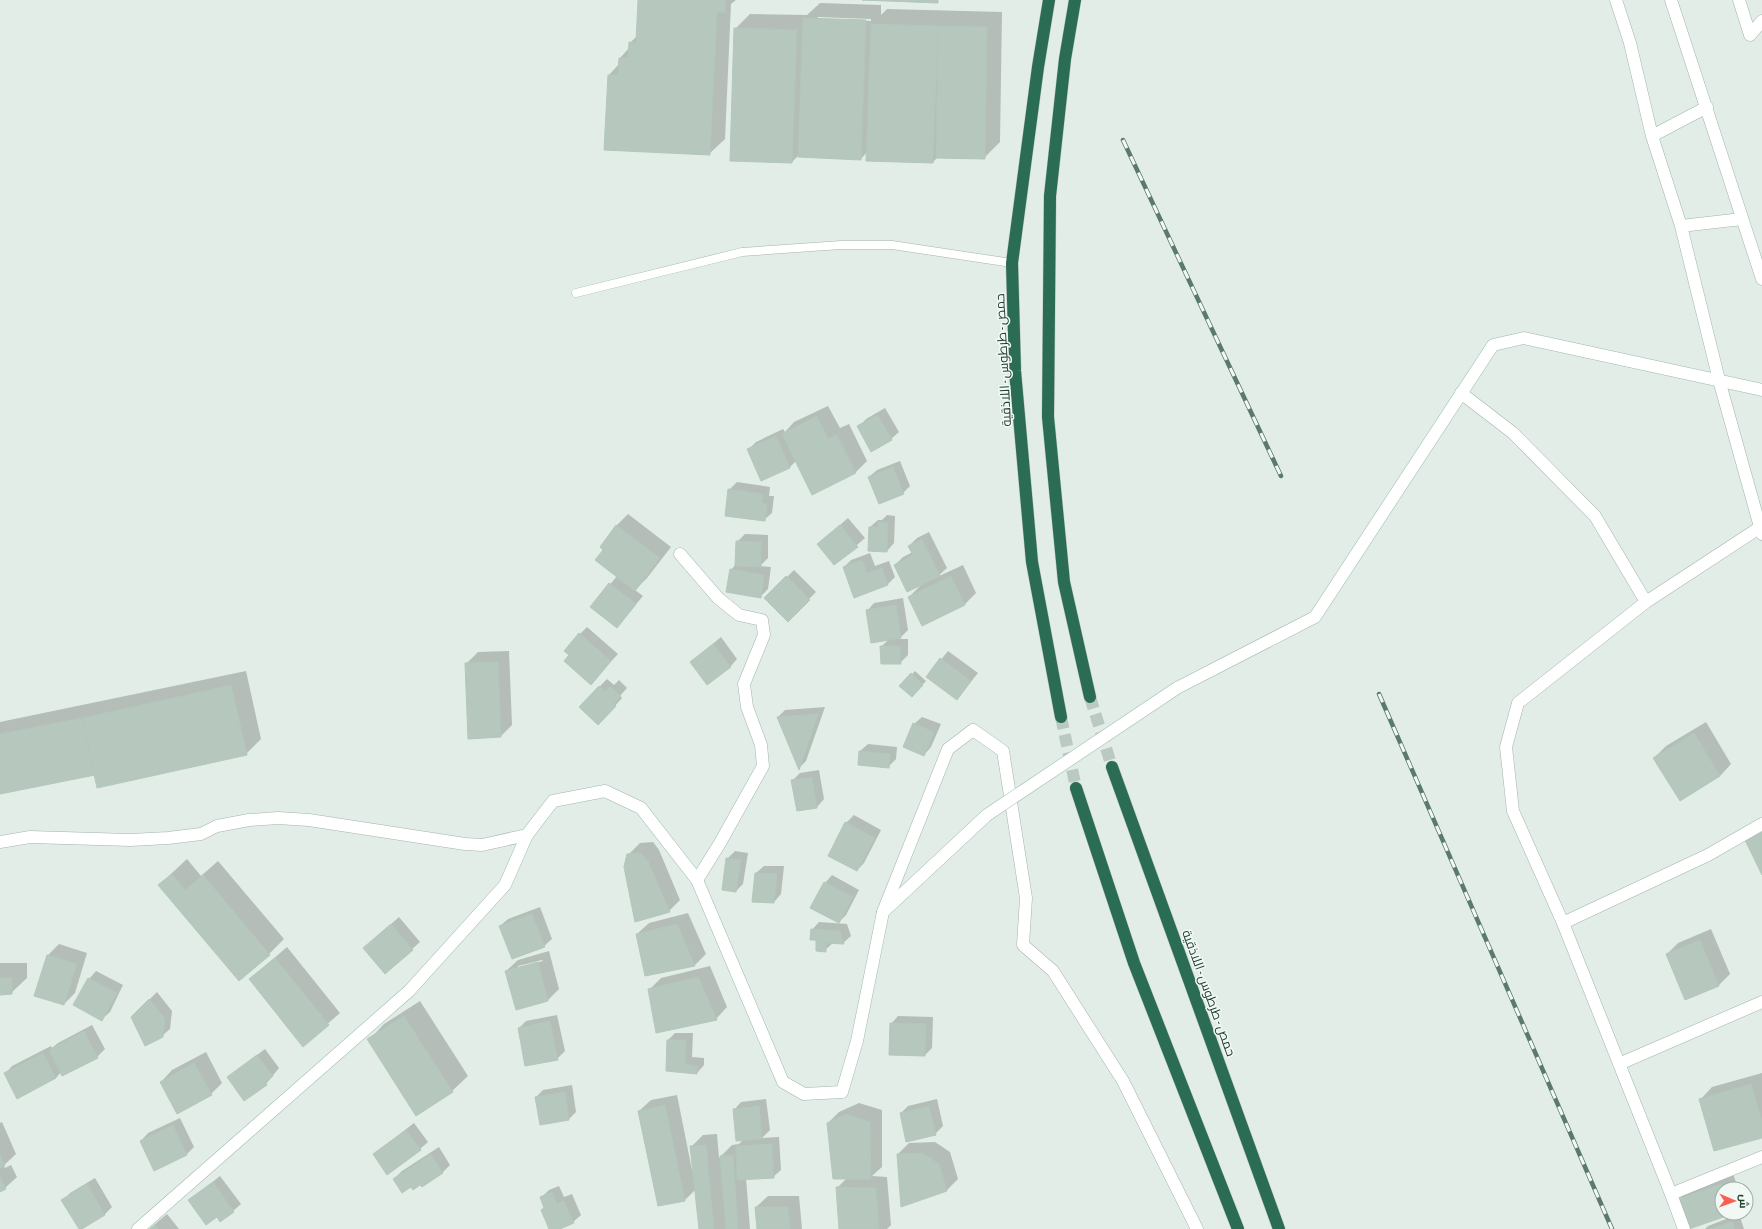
<svg xmlns="http://www.w3.org/2000/svg" width="1762" height="1229" font-family="'Asap Condensed',Cairo,sans-serif">
  <style>
    .shadow { fill: #0003; fill-rule: evenodd }
    .building { fill: #b6c8be; stroke: #b3c7bb }
    .lines { fill: none; stroke-linecap: round; stroke-linejoin: round }
    .motorway-tunnel { stroke: #bacac2; stroke-width: 12; stroke-dasharray: 12 6; stroke-linecap: butt }
    .service-casing { stroke: #a3b5ac; stroke-width: 9 }
    .minor-casing { stroke: #a3b5ac; stroke-width: 13 }
    .secondary-casing { stroke: #9fb9ac; stroke-width: 13 }
    .motorway-casing { stroke: #c1c9c5; stroke-width: 13 }
    .service { stroke: #fff; stroke-width: 8 }
    .minor { stroke: #fff; stroke-width: 12 }
    .secondary { stroke: #fff; stroke-width: 12 }
    .motorway { stroke: #2a6c54; stroke-width: 12 }
    .rail-casing { stroke: #5b7a6c; stroke-width: 4.5 }
    .rail { stroke: #f2f9f4; stroke-width: 3; stroke-dasharray: 9; stroke-linecap: butt }
    .secondary-bridge-casing { stroke: #9fb9ac; stroke-width: 13; stroke-linecap: butt }
    .secondary-bridge { stroke: #fff; stroke-width: 12 }
    .labels { text-anchor: middle; dominant-baseline: central; stroke-width: 3; stroke-linejoin: round; paint-order: stroke }
    .street-label { font-size: 13px; fill: #203f31; stroke: #f2f9f4 }
  </style>
  <rect width="100%" height="100%" fill="#e1ede6"/>
  <path class="shadow" d="M639,0H736L731,4L725,139L709,154L609,75L619,64L620,58L629,48L630,43L638,35Z
    M820,3L881,5V15L887,9L1002,12L1000,142L984,158L938,157L933,162L867,152L861,159L800,154L792,162L735,29L750,14L807,15ZM818,17L871,19V21L818,19Z
    M828,406L840,428L849,424L867,461L856,472L812,494L796,461L790,467L762,480L748,450L756,442L783,429L785,432L794,422Z
    M885,408L899,432L891,439L859,427L866,419Z
    M900,461L910,486L903,493L869,477L877,470Z
    M737,482L770,487L769,496H774L772,513L764,520L729,490Z
    M628,514L671,547L647,578L635,590L643,596L617,627L592,607L617,576L604,549L601,547L617,525Z
    M887,515L895,516L894,543L887,551L870,527L878,520H882Z
    M848,518L865,538L835,564L818,544Z
    M929,532L947,568L937,577L963,565L976,593L965,604L922,625L909,597L922,584L895,565L903,557L913,552L909,546L917,538Z
    M745,534L768,535V558L760,566L771,567L768,589L760,597L731,570L736,564L737,542Z
    M870,553L875,566L889,561L895,577L888,584L855,597L844,567L851,560Z
    M794,570L816,592L788,620L766,598Z
    M903,598L908,630L899,639H908V655L900,663L881,647L889,639L867,611L874,603Z
    M587,627L618,654L591,683L580,634Z
    M721,637L737,659L730,667L691,662Z
    M509,651L512,725L501,736L466,664L478,652Z
    M948,651L978,673L957,699L927,677Z
    M246,671L261,739L246,754L96,774L0,793V722Z
    M915,671L926,681L912,696L901,686Z
    M607,679L614,685L619,680L627,688L620,696L622,698L606,716L580,707Z
    M825,707L806,761L799,768L778,717L785,710Z
    M922,717L941,724L931,747L924,755L914,724Z
    M1706,722L1731,764L1720,776L1654,758L1666,746Z
    M868,744L897,747L896,759L888,767L859,764L860,751Z
    M819,770L824,799L817,807L798,810L792,781L800,773Z
    M854,815L881,830L864,863L857,870L846,823Z
    M653,842L659,850L680,900L669,911L628,855L640,843Z
    M735,851L748,853L743,884L736,891L727,859Z
    M187,859L201,876L218,861L284,939L269,954L159,885Z
    M764,866H784L781,894L774,902L753,901L756,873Z
    M832,875L859,890L846,915L839,922L825,883Z
    M540,907L552,939L544,946L500,926L508,919Z
    M688,913L706,954L695,965L637,934L649,923Z
    M399,917L420,942L385,973L364,948Z
    M819,922L847,924L851,936L843,943H833L825,950L812,930Z
    M1711,929L1730,974L1718,986L1667,954L1678,943Z
    M59,944L87,953L75,993L64,1004L48,955Z
    M287,947L340,1013L303,1045L250,979Z
    M549,951L559,989L548,1000L506,971L518,960ZM542,960L543,961L518,968V966Z
    M0,963H27V978L11,993L0,994Z
    M710,966L727,1007L716,1019L649,990L661,978Z
    M96,971L123,985L110,1012L102,1019L89,979Z
    M157,992L172,1011L170,1029L162,1036L132,1017Z
    M420,1001L468,1076L452,1091L369,1040L384,1024Z
    M557,1015L565,1051L557,1059L519,1028L526,1021Z
    M898,1016L933,1017L932,1048L925,1055L891,1024Z
    M92,1025L105,1049L97,1057L61,1072L56,1078L17,1098L5,1074L12,1066L51,1046L52,1048L58,1043Z
    M675,1033H693L692,1057L704,1058V1065L697,1073L667,1070L668,1040Z
    M265,1049L279,1068L266,1084L228,1077Z
    M206,1052L222,1083L211,1094L161,1082L172,1070Z
    M1762,1073V1137L1701,1099L1712,1087Z
    M572,1085L576,1112L569,1119L541,1124L536,1097L543,1090Z
    M677,1095L692,1170H694L691,1147L703,1135L717,1134L719,1158L732,1145L739,1144L743,1140L734,1110L741,1102L766,1099L770,1130L762,1138L779,1137L781,1170L773,1177L746,1178L750,1229H700L696,1189L685,1200L639,1111L651,1100Z
    M937,1099L943,1126L935,1134L901,1113L908,1106Z
    M859,1103L882,1110V1167L872,1176L887,1177L891,1225L887,1229H840L837,1188L847,1178L828,1123L839,1112Z
    M180,1118L194,1147L187,1154L154,1170L141,1141L148,1133Z
    M2,1122L16,1154L3,1166L5,1168L11,1165L17,1177L5,1188L0,1191V1123Z
    M414,1123L428,1142L420,1149L374,1154Z
    M935,1142L950,1152L958,1179L947,1190L898,1154L909,1143Z
    M439,1147L450,1165L443,1172L422,1186L421,1183L411,1186L394,1179L402,1171Z
    M1733,1173L1738,1189H1722V1213H1731L1687,1228L1678,1200L1689,1189Z
    M220,1176L241,1204L233,1211L217,1216L190,1200Z
    M95,1178L112,1207L105,1214L80,1229L63,1201L70,1193Z
    M559,1186L564,1197L572,1194L581,1215L573,1222L557,1229H550L542,1210L545,1207L541,1198L549,1190Z
    M768,1196H799L802,1229H758L756,1207Z
    M167,1214L179,1229H149Z
    M1739,1214L1744,1229H1705L1708,1226Z"/>
  <path class="building" d="M638,0H725V13L717,12L710,155L604,150L608,75H618L619,58H628L629,42L636,43Z
    M862,0H938V3Z
    M803,18L866,20L861,160L798,157Z
    M871,24L938,26L933,163L866,161Z
    M938,26L987,27L985,159L936,158Z
    M734,28L797,30L792,163L730,161Z
    M878,415L892,440L871,452L857,426Z
    M817,416L828,439L837,435L856,473L812,495L782,434Z
    M776,436L790,468L761,481L747,449Z
    M893,467L904,494L879,504L868,477Z
    M728,489L763,494L762,503L767,504L765,521L725,516Z
    M878,522L888,523L887,552L868,551L869,527H878Z
    M616,525L660,558L635,591L595,560L603,550L600,547Z
    M840,525L858,547L834,565L817,544Z
    M922,539L940,576L907,592L894,565L913,555L908,546Z
    M736,541L761,542V567L735,566Z
    M862,560L867,573L882,568L888,585L854,598L843,567Z
    M730,569L764,575L761,598L726,592Z
    M786,576L810,600L788,622L764,598Z
    M951,576L965,605L922,626L908,597Z
    M609,583L636,604L617,628L590,607Z
    M896,605L901,638L871,643L866,610Z
    M579,633L611,661L591,685L564,661L569,655L564,651Z
    M713,644L731,667L707,685L690,662Z
    M880,646H900L901,664H881Z
    M940,658L971,681L957,700L926,677Z
    M498,662L501,737L468,739L465,663Z
    M911,673L923,685L912,697L899,686Z
    M231,685L247,755L97,788L82,718Z
    M599,686L605,692L610,687L621,696L614,704L616,706L598,725L579,707Z
    M818,714L799,770L777,717Z
    M82,718L95,775L0,794V734Z
    M913,723L934,732L924,756L903,747Z
    M1694,733L1720,776L1680,801L1653,758Z
    M859,751L890,754L889,768L858,765Z
    M812,777L817,808L797,811L791,780Z
    M845,822L875,838L857,871L828,856Z
    M1762,832V875L1745,840Z
    M641,853L648,861L670,912L635,922L624,867L627,854Z
    M726,858L741,860L736,892L722,890Z
    M755,873L777,874L774,903L752,902Z
    M172,874L185,890L203,875L270,955L239,981L158,885Z
    M824,882L853,897L839,923L810,908Z
    M532,914L545,947L512,959L499,926Z
    M391,924L413,950L385,974L363,948Z
    M677,924L695,966L645,976L636,934Z
    M811,929L840,931L844,944L826,943V952L816,951V940H810Z
    M1700,940L1719,986L1685,1000L1666,954Z
    M47,955L77,964L64,1005L34,996Z
    M275,958L329,1025L303,1047L249,979Z
    M538,962L548,1001L516,1010L505,971Z
    M698,977L717,1020L656,1033L648,989Z
    M0,978H12V994L0,995Z
    M88,978L117,993L102,1021L73,1005Z
    M149,999L165,1019L163,1037L145,1046L131,1017Z
    M404,1016L453,1092L416,1116L367,1039Z
    M550,1021L558,1060L525,1066L518,1028Z
    M890,1023L926,1024L925,1056L889,1055Z
    M84,1031L98,1058L62,1076L49,1050Z
    M667,1040H686L685,1064L697,1066V1074L666,1071Z
    M43,1053L56,1078L17,1099L4,1073Z
    M257,1055L273,1076L265,1082L267,1085L244,1101L227,1077Z
    M194,1063L212,1095L177,1114L160,1082Z
    M1751,1084L1762,1122V1138L1714,1151L1699,1099Z
    M565,1092L569,1120L540,1125L535,1097Z
    M665,1105L685,1201L658,1206L638,1111Z
    M759,1106L762,1139L736,1141L733,1109Z
    M929,1106L936,1135L906,1142L900,1113Z
    M847,1114L870,1122L871,1179H833L827,1123Z
    M173,1125L187,1155L154,1171L140,1141Z
    M406,1130L421,1150L387,1175L373,1154Z
    M772,1144L774,1178L737,1180L736,1146Z
    M706,1145L714,1229H699L690,1146Z
    M923,1153L939,1164L947,1191L901,1207L897,1154Z
    M0,1154L5,1166L0,1168Z
    M431,1154L443,1173L422,1187L420,1185L413,1190L411,1187L402,1193L393,1179Z
    M733,1155L738,1229H726L720,1156Z
    M0,1177L6,1189L0,1192Z
    M213,1182L234,1212L220,1222L217,1217L206,1225L188,1200Z
    M87,1184L105,1215L82,1229H79L61,1200Z
    M1721,1184L1723,1189L1722,1213L1732,1214L1689,1229L1676,1200Z
    M836,1187L876,1188L879,1229H839Z
    M552,1192L557,1204L564,1201L574,1223L560,1229H549L541,1210L544,1208L540,1197Z
    M755,1207H788L790,1229H757Z
    M1732,1221L1734,1229H1711Z
    M155,1225L158,1229H150Z"/>
  <g class="lines">
    <path class="motorway-tunnel" d="M1090,697L1112,767
      M1061,717L1076,788"/>
    <g class="service-casing">
      <path id="service" d="M576,293L742,252L841,245H892L1012,263"/>
    </g>
    <g class="minor-casing">
      <path id="minor" d="M1616,0L1630,43L1652,136L1681,226L1719,380L1762,534
        M1671,0L1762,279
        M1739,0L1750,35L1762,21
        M1652,136L1707,107
        M1681,226L1742,219
        M1461,393L1513,433L1595,516L1646,602
        M1762,526L1646,602L1518,703L1506,747L1513,811L1563,923L1671,1194L1762,1157
        M680,554L718,598L739,615L762,620L764,635L744,684L747,707L761,745L763,766L720,843L697,880
        M0,842L30,837L130,840L168,838L201,834L217,826L249,820L278,818L309,820L465,844L482,845L527,835
        M883,912L948,749L973,730L1003,751L1026,898L1023,945L1053,971L1123,1081L1197,1229
        M1563,923L1708,855L1762,824
        M1619,1064L1762,1002
        M1671,1194L1684,1229"/>
    </g>
    <g class="secondary-casing">
      <path id="secondary" d="M1177,688L1315,617L1493,345L1524,338L1762,390
        M138,1229L409,991L505,885L527,835L553,801L605,791L641,808L697,880L783,1082L804,1094L842,1092L857,1041L883,912L987,815"/>
    </g>
    <g class="motorway-casing">
      <path id="motorway" d="M1049,0L1038,67L1012,263L1015,371L1032,562L1061,717
        M1075,0L1065,59L1050,196L1048,417L1064,582L1090,697
        M1112,767L1279,1229
        M1076,788L1134,963L1238,1229"/>
    </g>
    <use href="#service" class="service"/>
    <use href="#minor" class="minor"/>
    <use href="#secondary" class="secondary"/>
    <use href="#motorway" class="motorway"/>
    <g class="rail-casing">
      <path id="rail" d="M1123,140L1281,476
        M1379,694L1612,1229"/>
    </g>
    <use href="#rail" class="rail"/>
    <g class="secondary-bridge-casing">
      <path id="secondary-bridge" d="M987,815L1177,688"/>
    </g>
    <use href="#secondary-bridge" class="secondary-bridge"/>
  </g>
  <g class="labels">
    <g class="street-label">
      <text transform="translate(1003 360) rotate(-93)">حمص - طرطوس - اللاذقية</text>
      <text transform="translate(1209 993) rotate(70)">حمص - طرطوس - اللاذقية</text>
    </g>
  </g>
  <g transform="translate(1734 1201) rotate(92)"><circle r="19" fill="#f2f9f4" stroke="#9eafa6"/>
  <path d="M0-3L7 15L0 10L-7 15Z" fill="#fa5f52"/>
  <text y="-6" font-size="11" font-weight="bold" text-anchor="middle" fill="#203f31">ش</text>
  </g>
</svg>
